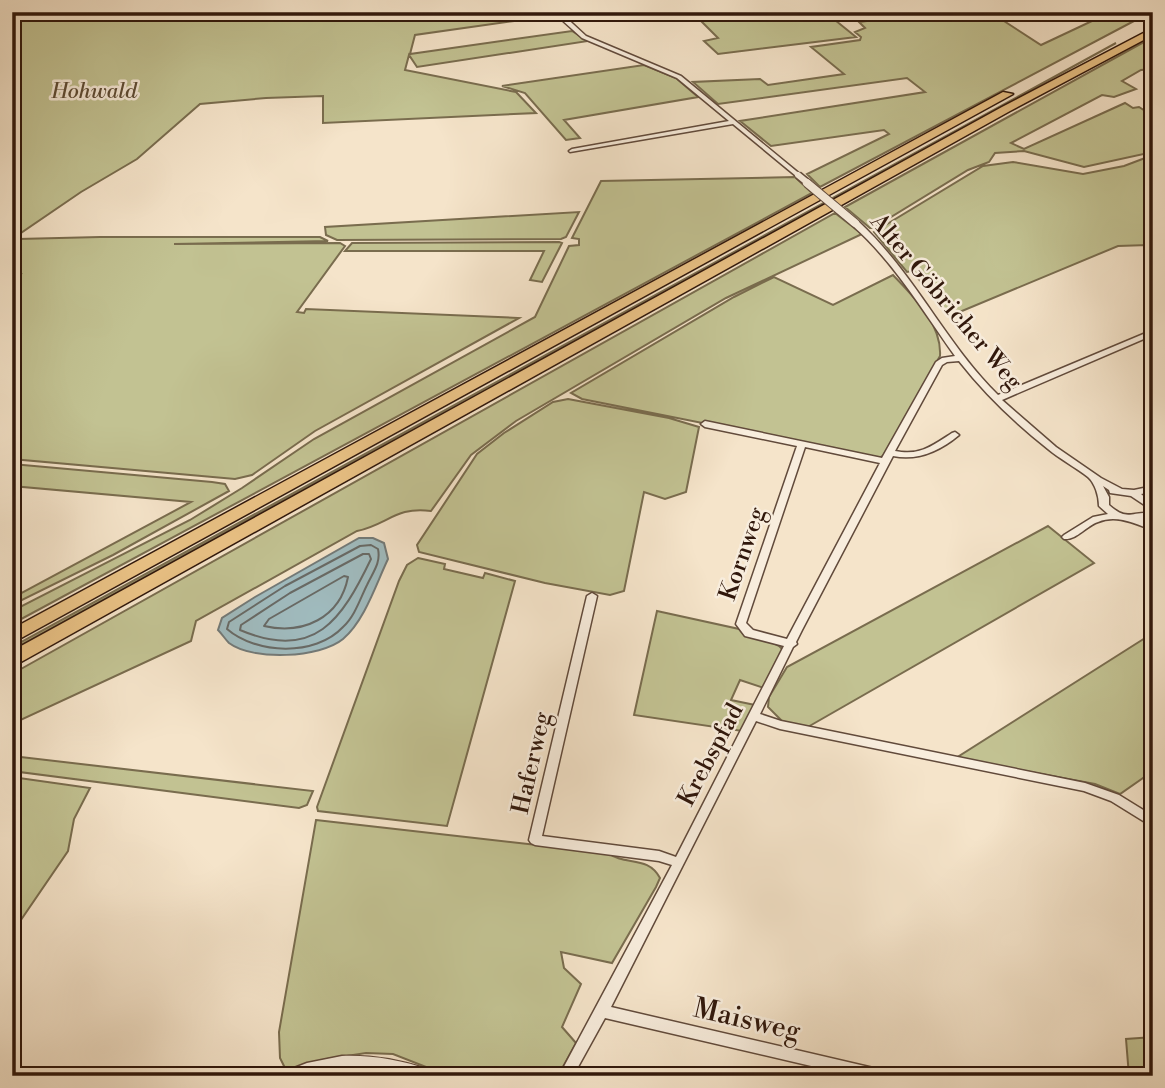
<svg xmlns="http://www.w3.org/2000/svg" width="1165" height="1088" font-family="'Libre Bodoni',serif">
  <style>
    .green { fill: #c2c292; stroke: #796c4e; stroke-width: 2 }
    .water { fill: #a0bcc0; stroke: #737a78; stroke-width: 2 }
    .lines { fill: none; stroke-linecap: round; stroke-linejoin: round }
    .shore { stroke: #686a66; stroke-width: 2 }
    .minor-casing { stroke: #614a3b; stroke-width: 3 }
    .motorway-casing { stroke: #30170b; stroke-width: 3 }
    .minor { fill: #f8eddd; fill-rule: evenodd }
    .motorway { fill: #eac285; fill-rule: evenodd }
    .minor-bridge-far1-casing { stroke: #614a3b; stroke-width: 9; stroke-linecap: butt }
    .minor-bridge-casing { stroke: #614a3b; stroke-width: 10; stroke-linecap: butt }
    .minor-bridge-far1 { stroke: #f8eddd; stroke-width: 6 }
    .minor-bridge { stroke: #f8eddd; stroke-width: 8 }
    .labels { text-anchor: middle; dominant-baseline: central; stroke-width: 5; stroke-linejoin: round; paint-order: stroke }
    .far-park-label { font-size: 21px; font-style: italic; fill: #5c4a34; stroke: #f8eddd }
    .street-label { font-size: 24px; fill: #30170b; stroke: #f8eddd }
    .near-street-label { font-size: 28px; fill: #30170b; stroke: #f8eddd }
  </style>
  <rect width="100%" height="100%" fill="#f5e4ca"/>
  <filter id="stains"><feTurbulence type="fractalNoise" baseFrequency=".00286" numOctaves="4"/><feColorMatrix values="0 0 0 0 .2 0 0 0 0 .09 0 0 0 0 .02 0 0 0 .5 -.17"/></filter>
  <radialGradient id="worn" r=".72"><stop offset=".6" stop-color="#630" stop-opacity="0"/><stop offset="1" stop-color="#630" stop-opacity=".3"/></radialGradient>
  <path class="green" d="M12,12H503L514,21L415,35L410,54L572,31L588,41L417,67L409,55L405,70L516,92L536,113L323,123V96L266,98L200,104L137,159L81,192L12,239Z
    M692,12H825L856,37L718,54L704,41L718,38Z
    M938,12H990L1041,45L1111,12H1151L820,187L807,174L889,134L884,130L771,146L740,121L925,92L907,78L718,104L693,82L760,79L768,85L844,74L811,47L860,40L861,37L855,32L865,28L859,22Z
    M1153,37V69L1141,70L1122,81L1136,89L1114,97L1102,95L1011,143L1024,149L1125,103L1133,108L1139,107L1153,116V152L1084,167L1024,151L995,153L989,162L968,170L873,228H870L845,207Z
    M1116,43L12,650V647Z
    M644,65L676,78L698,97L564,120L580,138L566,140L525,93L502,86Z
    M1153,155V251L1148,245L1118,246L950,316L912,271L907,272L874,232L983,166L1013,162L1083,174L1124,166Z
    M795,177L812,193L12,624V611L190,520L242,488L314,439L535,317L569,246L579,245V239L572,238L601,181Z
    M579,212L566,237L561,239L337,240L326,235L325,227Z
    M835,213L862,234L726,298L516,421L471,455L431,511C396,506 387,525 357,531L196,621L191,641L12,724V674Z
    M100,237H320L328,241L174,244L340,243L345,246L297,312L304,313L306,309L519,318L315,431L252,475L235,479L12,459V269L20,272L16,267L13,242L18,239Z
    M559,242L562,243L542,282L530,280L544,251H345L352,243Z
    M893,275C914,297 942,324 940,356L883,456L879,458L582,399L571,393L734,297L774,277L833,305Z
    M568,399L669,418L699,427L686,492L665,499L644,492L624,591L610,595L545,583L419,552L417,545L477,454L504,433L553,402Z
    M12,464L212,482L225,484L229,491L113,555L12,605V598L191,502L12,486Z
    M1048,526L1094,563L806,728L782,721L768,707L769,697L787,667Z
    M418,558L445,564L444,569L483,578L485,573L515,581L447,826L318,811L317,807L399,581L407,565Z
    M657,611L739,629C749,643 772,636 783,650L764,688L740,680L731,700L755,705L742,731L634,715Z
    M1153,633V771L1120,794L1095,784L956,758Z
    M12,756L313,791L307,805L299,808L12,771Z
    M12,777L90,788L74,819L68,851L12,933Z
    M316,820L608,853C625,866 648,855 660,878L656,887L612,963L561,952L564,968L581,984L562,1027L576,1043L558,1076H449L393,1054L366,1053L327,1059L286,1070L280,1058L279,1032Z
    M1153,1037V1076H1129L1126,1039Z"/>
  <path class="water" d="M359,538H373L384,543L388,559C376,584 365,620 343,639C320,658 253,661 229,643C225,639 222,634 218,630L222,618L255,597Z"/>
  <g class="lines">
    <path class="shore" d="M371,545L378,549C381,563 373,572 367,585C360,599 355,616 343,627C315,657 256,654 227,629L229,622L285,586L360,546Z
      M363,554H369L371,559C342,619 315,662 240,630L241,625L290,593Z
      M344,576L348,577C340,618 303,635 264,626L269,619Z"/>
    <g class="minor-casing">
      <path id="minor" d="M553,12H560L586,36L681,76L801,175L796,176L733,124L570,152L569,151L572,149L729,121L677,78L582,38Z
        M852,221H858C915,274 945,343 998,395L1153,330V335L1002,400L1056,447L1101,478L1122,489L1134,490L1153,486V492L1141,494L1153,504L1152,507L1149,508L1131,496L1110,493L1109,490L1103,486L1109,497V505C1127,521 1130,512 1149,513L1151,515L1144,519L1153,523V530C1135,524 1117,514 1098,522C1086,526 1077,540 1064,539L1062,537L1064,535L1093,517L1108,514L1099,506C1099,496 1095,483 1088,477C1075,467 1060,459 1048,449C1015,423 985,394 959,361L947,362L942,365L895,451C920,456 932,446 952,433L955,432L959,435C940,451 918,461 893,456L802,630L796,642L797,644L793,647L760,714L781,721L1085,783L1119,795L1153,816V827L1111,801L1084,791L780,729L756,721L611,1007L882,1070L887,1072L889,1076H854L605,1018L573,1076H559L672,865L659,861L535,845L531,843L529,840L587,596L592,593L597,596L542,836L659,851L676,857L784,646L745,636L736,624L797,446L705,427L701,424L705,421L882,458L936,362L942,358L955,356C922,310 895,263 852,225ZM805,447L880,463L787,639L753,630L746,623Z
        M342,1056C373,1055 401,1060 430,1070L435,1072L437,1076H409L377,1070L359,1068L324,1071L307,1076H282L284,1072L307,1063Z"/>
    </g>
    <g class="motorway-casing">
      <path id="motorway" d="M1153,28V35L1010,111L12,667V651L1002,107Z
        M1003,92L1013,94L12,643V629Z"/>
    </g>
    <use href="#minor" class="minor"/>
    <use href="#motorway" class="motorway"/>
    <g class="minor-bridge-far1-casing">
      <path id="minor-bridge-far1" d="M798,175L809,184"/>
    </g>
    <g class="minor-bridge-casing">
      <path id="minor-bridge" d="M807,183L855,223"/>
    </g>
    <use href="#minor-bridge-far1" class="minor-bridge-far1"/>
    <use href="#minor-bridge" class="minor-bridge"/>
  </g>
  <g class="labels">
    <g class="far-park-label">
      <text x="94" y="92">Hohwald</text>
    </g>
    <g class="street-label">
      <text transform="translate(946 302) rotate(50)">Alter Göbricher Weg</text>
      <text transform="translate(743 554) rotate(-71)">Kornweg</text>
      <text transform="translate(711 755) rotate(-62)">Krebspfad</text>
      <text transform="translate(532 763) rotate(-77)">Haferweg</text>
    </g>
    <g class="near-street-label">
      <text transform="translate(747 1020) rotate(13)">Maisweg</text>
    </g>
  </g>
  <rect width="1165" height="1088" fill="none" stroke="#f5e4ca" stroke-width="42"/>
  <rect x="14" y="14" width="1137" height="1060" fill="none" stroke="#30170b" stroke-width="3.5"/>
  <rect x="21" y="21" width="1123" height="1046" fill="none" stroke="#30170b" stroke-width="2"/>
  <rect width="100%" height="100%" filter="url(#stains)"/>
  <rect width="100%" height="100%" fill="url(#worn)"/>
</svg>
